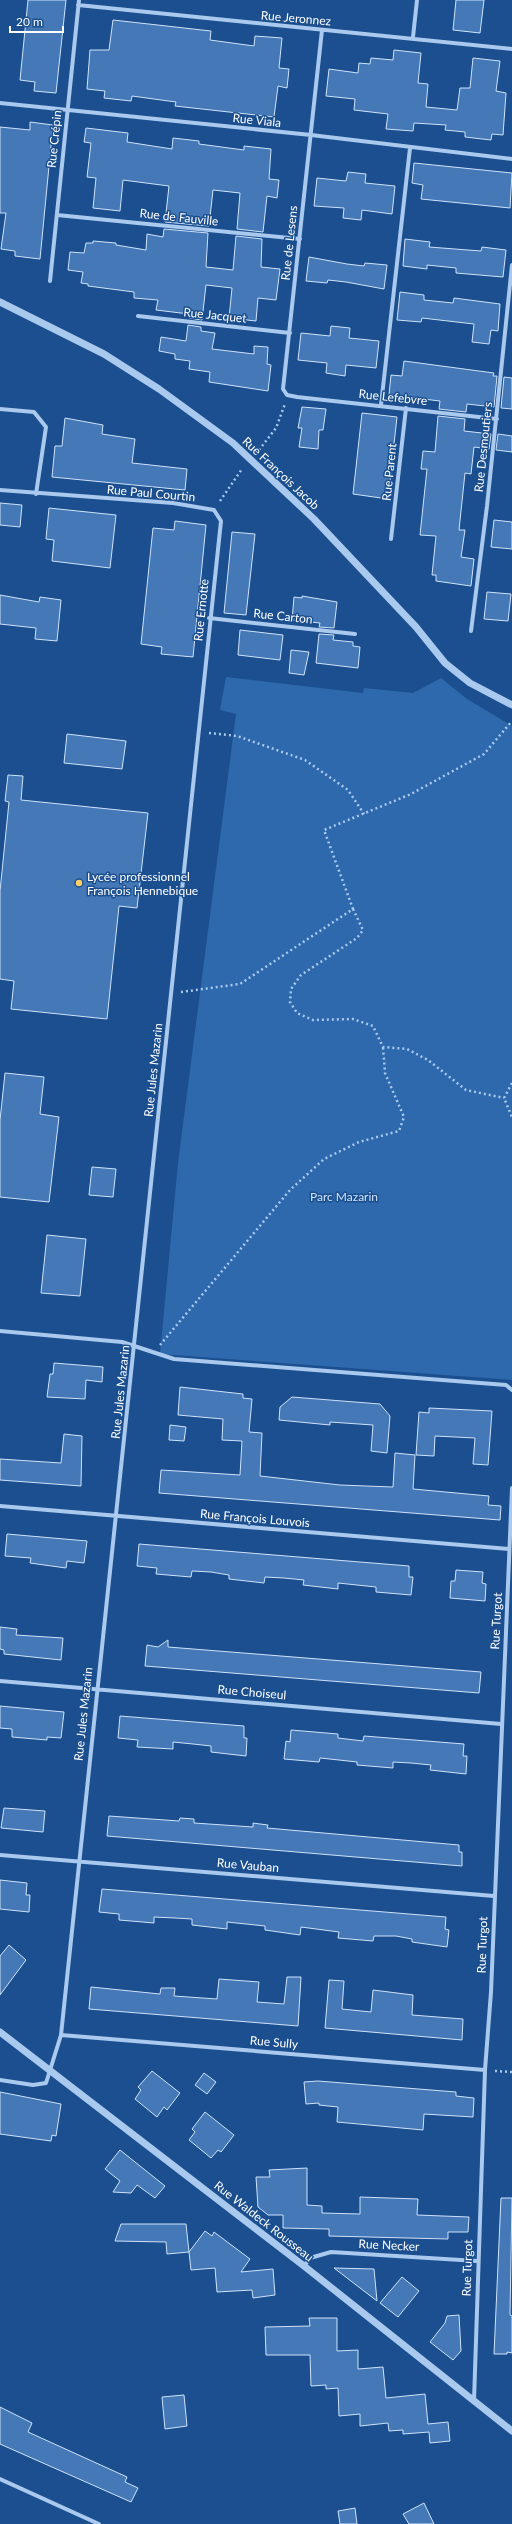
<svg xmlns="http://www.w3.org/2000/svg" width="512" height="2524" font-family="Lato,sans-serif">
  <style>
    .green { fill: #2e69ad }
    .building { fill: #4478b7; stroke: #cfe3fa }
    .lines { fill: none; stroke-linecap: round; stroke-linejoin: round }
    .path { stroke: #a9c9ee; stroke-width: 2.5; stroke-dasharray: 2 3; stroke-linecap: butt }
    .minor { stroke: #a9c9ee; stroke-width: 4 }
    .tertiary { stroke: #a9c9ee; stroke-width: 7 }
    .poi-dot { fill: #ffd166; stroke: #1b4f8f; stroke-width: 1.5 }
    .labels { text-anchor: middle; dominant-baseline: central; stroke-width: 3; stroke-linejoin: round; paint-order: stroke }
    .street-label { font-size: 12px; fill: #fff; stroke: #1b4f8f }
    .poi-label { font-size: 12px; fill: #fff; stroke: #1b4f8f; text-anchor: start }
    .park-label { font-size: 12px; fill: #cfe3fa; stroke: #1b4f8f }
  </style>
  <rect width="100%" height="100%" fill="#1b4f8f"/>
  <path class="green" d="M226,677L363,693L364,688L413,693L441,678L467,699L512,726V1380L160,1354L178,1163L236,714L220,710Z"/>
  <path class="building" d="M28,0H66L56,93L34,91L35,82L20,80Z
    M456,0H484L480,33L453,30Z
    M113,20L211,31L210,40L254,46L255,36L282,38L279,68L289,69L287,88L278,86L274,117L175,106L176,102L132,96L131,101L104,98L105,91L87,89L90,50H109Z
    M394,50L421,53L418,83L428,84L426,107L457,110L460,88H470L473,58L500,61L496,91L506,93L503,135L492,134L491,140L465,137V132L445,130L446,125L414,123L413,131L386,129L388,114L354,110L355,99L326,96L329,69L358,73L359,63L370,64L371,58L393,60Z
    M30,122L53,125L40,259L15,256V251L1,249L6,213H0V127L30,130Z
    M86,128L128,133L127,142L172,149L173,138L199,141V144L244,150V146L271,149L269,179L279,180L277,198L267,196L263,232L237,229L240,193L213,190L209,226L165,222L169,186L123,180L120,211L93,208L96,178L87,177L91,143L84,142Z
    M414,163L512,173L510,208L421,199L423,185L412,183Z
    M348,172L366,174L365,183L395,186L392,214L362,210L361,220L343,218L344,208L314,206L317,178L346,181Z
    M164,229L208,233L206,267L233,270L236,236L262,239L261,267L280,269L276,300L258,298L256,321L229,318L232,288L206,285L202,320L189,318V314L156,310L158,300L134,298V292L88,286V284L81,283L83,272L68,270L70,252L84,253L86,243H93V241L116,243V245L146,250L147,234L163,237Z
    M405,239L430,242L429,247L481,251L482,247L506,250L503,277L456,273V268L427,265V269L403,266Z
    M309,257L347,264L364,266L365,263L387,265L384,289L346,282L328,280L327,283L306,281Z
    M400,292L424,295V300L453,303L454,298L500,304L498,331L491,330L489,344L472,342L474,324L422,318L421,322L397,320Z
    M188,325L201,327V331L215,333L212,349L254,354V346L268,347L267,364L271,365L268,391L209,382L210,372L189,369L190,361L175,359V354L159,351L161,337L186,341Z
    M331,326L350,328L349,338L379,341L376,368L346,365L345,376L326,373L327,363L298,360L301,333L330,336Z
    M404,361L494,373L493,376H497L494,407L467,404L466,412L439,409L440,401L389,395L391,375L402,376Z
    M504,377L512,378V409L501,408Z
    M302,407L326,409L323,430H319L318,449L299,447L302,428H298Z
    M362,413L397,417L388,499L353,494Z
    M438,416L465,419L464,431L491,434L489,449L474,447L471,474L465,473L459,530H465L461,557L474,559L471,586L436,581V575H432L436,536L420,535L427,469H421L423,451L435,452Z
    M65,418L103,425L102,434L135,439L132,463L187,469L185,490L52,477L55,446H62Z
    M498,434L512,436V452L496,450Z
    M0,503L22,505L20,527L0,525Z
    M49,508L116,515L110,568L52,561L54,540L46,539Z
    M494,520L512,522V549L491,547Z
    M175,521L206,525L193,657L161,654L162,647L141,644L153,528L174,530Z
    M232,532L255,534L246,615L224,613Z
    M487,592L511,594L508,621L484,619Z
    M0,595L39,602L40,597L61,600L57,641L35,639L36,628L0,624Z
    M302,596L337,602L334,628L319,627L320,623L292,620L294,597L302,598Z
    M240,630L283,635L280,660L238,655Z
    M319,634L334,635L333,640L353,642V646L360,647L358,668L316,663Z
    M291,650L309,652L304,675L289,673Z
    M67,734L126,741L122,769L64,763Z
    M8,775L23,776L21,800L148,813L137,908L119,906L107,1019L11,1009L14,981L0,979V891L9,802L5,801Z
    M5,1073L44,1077L40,1114L59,1117L49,1202L0,1197V1120Z
    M92,1167L116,1169L113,1197L89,1195Z
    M47,1235L86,1239L80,1296L41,1293Z
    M54,1363L103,1367L102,1382L86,1380L85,1399L47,1397L50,1374H53Z
    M180,1387L243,1394V1398L252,1399L249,1432L262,1433L260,1476L340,1485L393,1487L395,1453L415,1455L413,1489L489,1496L488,1505L501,1506L500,1520L159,1493L161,1470L240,1475L242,1441L222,1440L223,1419L178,1415Z
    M292,1397L380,1404L390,1416L387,1453L371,1451L373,1425L330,1422V1425L279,1420L280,1407Z
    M429,1408L492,1411L488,1465L473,1464L475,1438L435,1436L434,1456L416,1455L419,1412L429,1413Z
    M170,1425L186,1427L184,1441L169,1440Z
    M64,1434L82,1436L81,1486L0,1480V1459L61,1463Z
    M7,1534L87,1541L84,1563L67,1561L66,1568L30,1563L31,1558L5,1556Z
    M139,1544L409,1566V1577H413L411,1595L376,1592V1587L338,1583V1589L303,1585L304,1580L284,1578L265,1577L264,1583L229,1579V1575L211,1572L192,1571L191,1577L156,1574L157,1568L137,1566Z
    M456,1570L483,1572L482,1583L486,1584L485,1601L450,1598L451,1581H455Z
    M0,1627L17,1629L16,1635L63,1638L61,1660L4,1654V1650L0,1649Z
    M168,1640V1647L481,1672L479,1693L145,1666L147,1645L158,1647Z
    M0,1706L64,1712L61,1738L47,1737V1740L12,1737V1729L0,1728Z
    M120,1716L244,1726V1738H247L246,1756L211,1752V1746L193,1744L173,1742V1749L137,1747L138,1740L118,1738Z
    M291,1730L338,1734V1738L363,1741L364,1736L464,1744L463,1756H467L466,1774L430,1770L431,1765L411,1763L393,1762V1768L357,1765V1762L339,1760L320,1758L319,1762L284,1759L286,1741L290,1742Z
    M4,1808L45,1811L43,1832L1,1828Z
    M109,1816L179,1821L180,1818L194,1819V1823L253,1827V1823L260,1824L268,1825L267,1828L459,1845V1852H462V1866L107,1836Z
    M0,1880L27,1883L26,1895H30L29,1912L0,1909Z
    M102,1889L446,1917L445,1929L449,1930L447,1947L412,1942V1939L396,1936H374L373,1941L338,1938L339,1932L301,1927L300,1935L265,1930V1926L227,1922V1929L192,1925V1919L175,1918L154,1917V1923L119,1920V1914L99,1912Z
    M9,1945L26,1960L0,1995V1956Z
    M287,1977H301L298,2026L89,2009L91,1987L160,1994L161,1988H175L174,1996L217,1999L219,1979L259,1982L257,2002L284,2004Z
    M329,1980L344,1981L342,2009L371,2012L373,1990L413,1995L412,2015L463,2019L462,2040L325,2028Z
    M152,2071L180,2093L167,2110L164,2107L157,2117L135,2099L141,2090L138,2087Z
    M204,2073L216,2082L207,2094L195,2085Z
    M318,2081L456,2092V2096L474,2098L473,2117L424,2114L423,2130L337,2122L338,2107L319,2105V2103L306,2104L304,2082Z
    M0,2092L61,2104L56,2136L52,2135L51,2141L0,2134Z
    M205,2112L234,2135L221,2152L218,2150L211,2158L189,2140L195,2132L192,2129Z
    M120,2150L165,2186L155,2198L137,2185L131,2193L113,2192L120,2181L105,2169Z
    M307,2168V2205L322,2206V2213L360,2214V2197L418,2199L417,2215L469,2217L468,2232H448V2239L329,2236V2229L283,2228V2215H268L258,2207L256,2177H270L269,2170Z
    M501,2198H512L510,2315L512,2316V2353L507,2352V2354H494Z
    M121,2224H186L189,2252L167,2254L166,2242L115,2241Z
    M205,2231L212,2236L214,2232L250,2259L241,2272L273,2269L275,2295L253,2298L252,2290L217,2292L215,2268L191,2270L189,2252Z
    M334,2268L374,2269L377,2301Z
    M402,2277L419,2291L398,2317L380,2303Z
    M459,2315L461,2351L453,2360L430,2342L445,2323L447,2316Z
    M309,2318H337V2351L358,2350V2369L383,2367L386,2398L425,2394L428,2424L448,2422L450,2441L430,2443L429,2432L403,2434V2430L389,2431L388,2423L360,2426V2414L339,2416L338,2388L326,2389V2385L311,2386L310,2355H266L265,2327L310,2326Z
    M184,2395L187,2426L165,2429L162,2397Z
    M0,2407L32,2423L28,2432L127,2477L125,2482L138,2488L131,2502L0,2444Z
    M424,2503L434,2524H409L403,2514Z
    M355,2508L357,2524H340L338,2511Z"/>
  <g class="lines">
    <path class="path" d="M259,450L276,428L285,404
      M220,501L242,469
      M209,733L237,736L305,760L348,790L364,814
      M353,909L363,930L357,938L301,975L291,989L290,1002L297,1013L313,1020L353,1019L373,1026L383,1047L407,1049L428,1060L466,1090L504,1098
      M181,992L240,984L353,909L324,830L411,794L484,754L512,721
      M512,1083L504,1098L512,1117
      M160,1345L290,1190L324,1159L359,1142L399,1131L404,1117L385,1073L383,1047
      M495,2071L512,2072"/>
    <path class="minor" d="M78,5L512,49
      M322,30L283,389L287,395L297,397L497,419
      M413,37L417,0
      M0,103L311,135L512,159
      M57,215L300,239
      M50,281L79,0
      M138,316L290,333
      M381,405L410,148
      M0,409L34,412L46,427L36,494
      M0,490L173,503L214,510L221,521L61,2035L46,2083L33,2085L0,2080
      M391,539L406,408
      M209,618L355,634
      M471,631L487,506L512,265
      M0,1331L122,1342L174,1359L506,1385L512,1390
      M0,1506L509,1549
      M0,1681L501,1724
      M0,1855L494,1896
      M61,2035L485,2070
      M304,2266L310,2258L331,2252L477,2261
      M474,2401L485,2070L491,1992L512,1488
      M0,2479L99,2524"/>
    <path class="tertiary" d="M0,302L104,354L159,389L233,443L314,519L416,627L445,663L470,683L512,705
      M0,2032L304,2266L512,2431"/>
  </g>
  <circle class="poi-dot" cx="79" cy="883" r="4"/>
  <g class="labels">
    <g class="street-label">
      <text transform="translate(296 18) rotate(5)">Rue Jeronnez</text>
      <text transform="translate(257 120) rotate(6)">Rue Viala</text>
      <text transform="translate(54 139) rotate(-84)">Rue Crépin</text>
      <text transform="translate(179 217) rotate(6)">Rue de Fauville</text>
      <text transform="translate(289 243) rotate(-84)">Rue de Lesens</text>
      <text transform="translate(215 315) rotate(6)">Rue Jacquet</text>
      <text transform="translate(393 397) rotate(6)">Rue Lefebvre</text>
      <text transform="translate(483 447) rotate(-84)">Rue Desmoutiers</text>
      <text transform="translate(389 472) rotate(-84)">Rue Parent</text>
      <text transform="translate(281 473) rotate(43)">Rue François Jacob</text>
      <text transform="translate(151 493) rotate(5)">Rue Paul Courtin</text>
      <text transform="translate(201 610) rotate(-84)">Rue Ernotte</text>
      <text transform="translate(283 616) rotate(6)">Rue Carton</text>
      <text transform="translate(153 1070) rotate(-84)">Rue Jules Mazarin</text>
      <text transform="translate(120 1392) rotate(-84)">Rue Jules Mazarin</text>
      <text transform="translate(255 1518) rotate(5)">Rue François Louvois</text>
      <text transform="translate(496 1621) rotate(-87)">Rue Turgot</text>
      <text transform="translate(252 1692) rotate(5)">Rue Choiseul</text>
      <text transform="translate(83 1714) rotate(-84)">Rue Jules Mazarin</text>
      <text transform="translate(248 1865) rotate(5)">Rue Vauban</text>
      <text transform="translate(482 1945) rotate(-88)">Rue Turgot</text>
      <text transform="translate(274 2042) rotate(5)">Rue Sully</text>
      <text transform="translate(264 2221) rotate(38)">Rue Waldeck Rousseau</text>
      <text transform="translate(389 2245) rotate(3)">Rue Necker</text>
      <text transform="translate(467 2268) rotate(-88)">Rue Turgot</text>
    </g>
    <g class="poi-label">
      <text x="87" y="876">Lycée professionnel<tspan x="87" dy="14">François Hennebique</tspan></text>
    </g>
    <g class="park-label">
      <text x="344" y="1196">Parc Mazarin</text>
    </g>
  </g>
  <path d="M10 26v6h53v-6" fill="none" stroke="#ffffff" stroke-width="2"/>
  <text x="16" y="26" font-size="12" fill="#ffffff" stroke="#1b4f8f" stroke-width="3" paint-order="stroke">20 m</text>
</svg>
